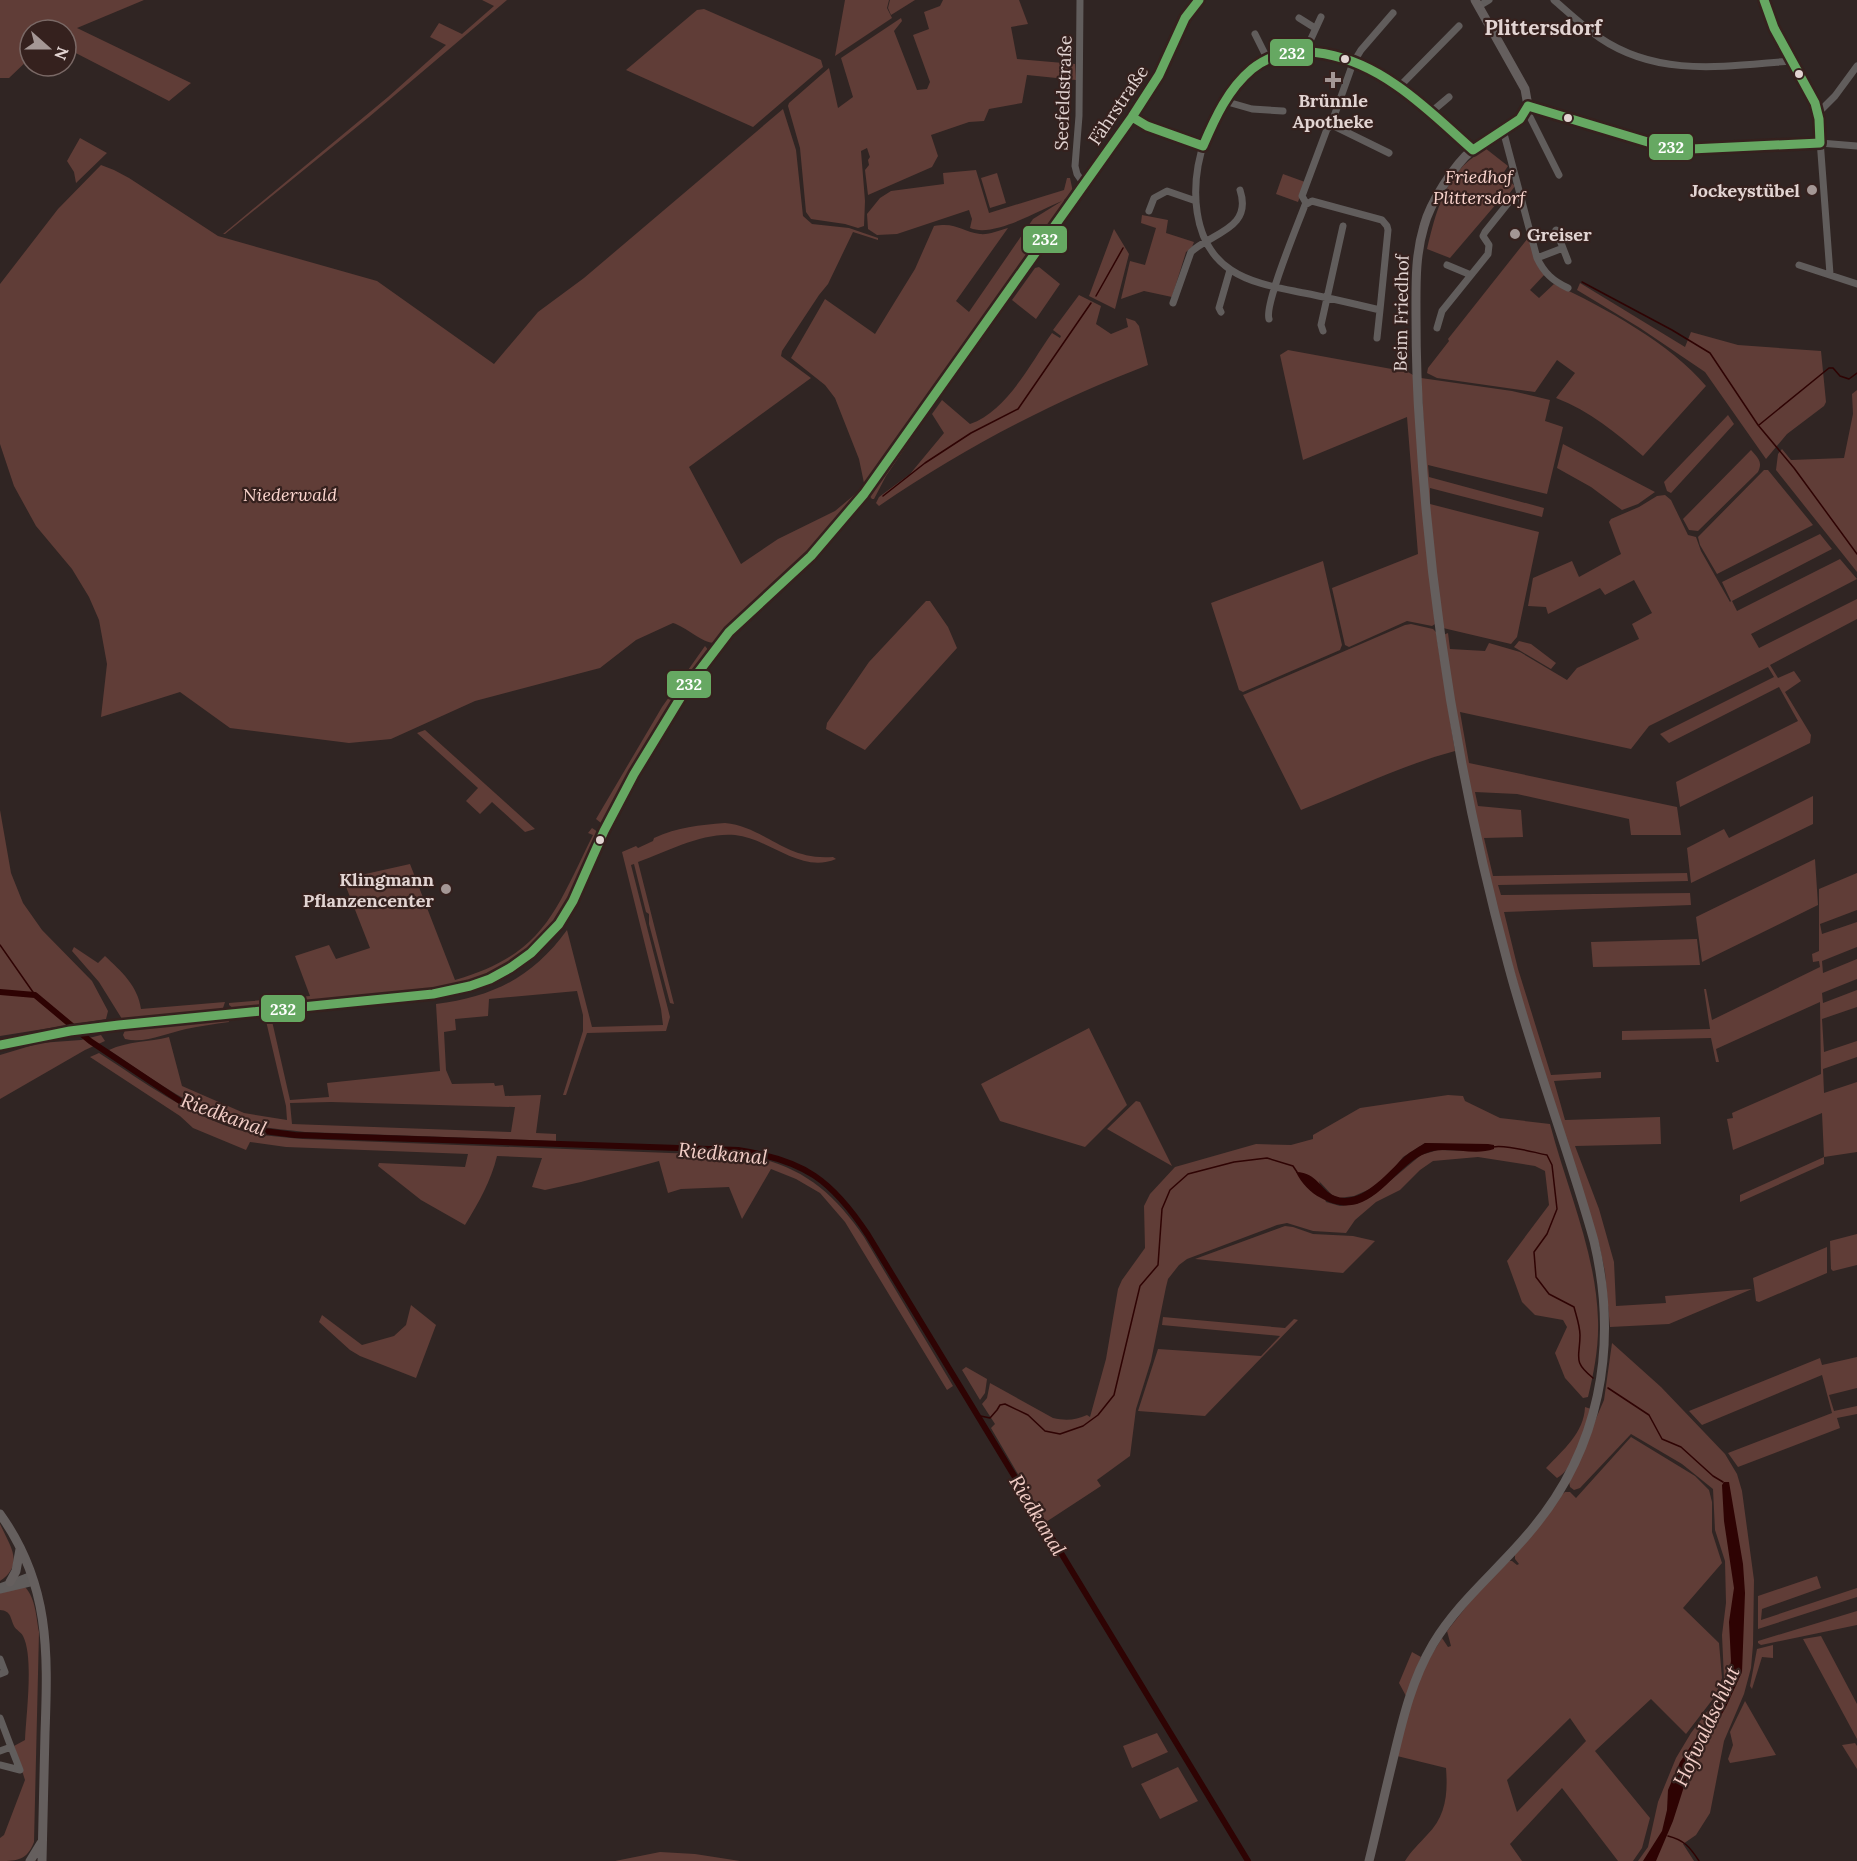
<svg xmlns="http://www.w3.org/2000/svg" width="1857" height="1861" font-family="Lora,serif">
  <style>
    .green { fill: #603d37; fill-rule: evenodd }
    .water { fill: #2e0303 }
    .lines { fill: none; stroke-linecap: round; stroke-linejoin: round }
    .stream { stroke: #2e0303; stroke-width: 1.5 }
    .canal { stroke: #2e0303; stroke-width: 6 }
    .minor { stroke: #615d5c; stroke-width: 7 }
    .secondary { stroke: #655f5e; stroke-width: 9 }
    .bus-1-casing { stroke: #35211e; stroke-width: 14 }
    .bus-1 { stroke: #66a862; stroke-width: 9 }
    .bus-dot { fill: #e2d4d2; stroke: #35211e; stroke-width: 2 }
    .poi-dot { fill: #a49795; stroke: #35211e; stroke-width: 2 }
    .labels { text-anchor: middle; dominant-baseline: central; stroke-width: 4.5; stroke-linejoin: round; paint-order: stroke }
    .street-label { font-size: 18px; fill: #e2d4d2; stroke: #35211e }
    .poi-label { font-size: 18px; font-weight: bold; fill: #e2d4d2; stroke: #35211e; text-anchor: end }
    .park-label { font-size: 18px; font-style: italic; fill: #fcd6cf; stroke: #35211e }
    .water-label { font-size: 20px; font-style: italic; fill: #f3cec7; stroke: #35211e }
    .quarter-label { font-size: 21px; font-weight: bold; fill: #e2d4d2; stroke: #35211e }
    .line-badge { stroke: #35211e; stroke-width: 2 }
    .badge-label { font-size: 16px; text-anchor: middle; font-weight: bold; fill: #fff }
  </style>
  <rect width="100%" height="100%" fill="#302523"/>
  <path class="green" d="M0,0H144L77,28L191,83L169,101L66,48V30H30V58L9,78H0Z
    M482,0H507L369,117L225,234H223L388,97L446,45L430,37L439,23L462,34L494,6Z
    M845,0H889L887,8L892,18L835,56Z
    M890,0H915L891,15L888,8Z
    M943,0H1019L1028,24L1011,27L1017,59L1075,64L1076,80L1027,75L1022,103L989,109L984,121L969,122L931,135L938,156L932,167L868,195L865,170L869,165L868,160L870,157L867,148L861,151L865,201L864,226L858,228L845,224L811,219L806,212L800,148L788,106L789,103L829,68L838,108L853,97L841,58L901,18L902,21L894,31L917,90L927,89L930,82L913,35L929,29L924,12L940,6Z
    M704,9L821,60L823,67L753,127L626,70L697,10Z
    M783,109L796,150L803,216L812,224L849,228L878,238V240L853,232L828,284L819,295L782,351L781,356L811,378L689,467L741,564L778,539L835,511L859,491L857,496L803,559L744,611L715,643C704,644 686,627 673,623L636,640L600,668L475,701L391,739L349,743L230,728L180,692L101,717L107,664L99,620L89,597L72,569L36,526L14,486L0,444V284L58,209L101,165L114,170L129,178L218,236L377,281L494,364L538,312L584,278Z
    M80,138L107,153L76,183L74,172L67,161Z
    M1485,148L1508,166L1502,175L1515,186L1506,198L1503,196L1450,258L1427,249C1434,220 1441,189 1463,166C1470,159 1478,154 1485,148Z
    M976,170L989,213L1064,190L1067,178H1070L1073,192L1064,200L1066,203L868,483H864L859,459L835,398L825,385L791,358L825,299L875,334L915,269L934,226C958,222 961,232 980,234C989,235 1000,230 1008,228L956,301L969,312L1033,219L1062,201C1039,210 994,238 970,228L972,219L969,210L897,234L877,235L868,229L867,214L880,198L891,191L944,184L943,173Z
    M997,173L1006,203L990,208L981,178Z
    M1283,174L1305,182L1298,202L1276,194Z
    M1085,190V193L926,417L886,476L874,499H872L868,494Z
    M1142,215L1168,220L1166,233L1194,242L1192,247L1186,252L1172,297L1144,291L1121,299L1130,261L1145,265L1156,228L1141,223Z
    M1114,229L1129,254L1115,309L1089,296Z
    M1528,238L1545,274L1530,290L1539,298L1554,284C1604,307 1671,344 1706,386L1643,456C1616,433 1590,411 1556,398L1575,373L1557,360L1535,392L1437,378L1427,373L1428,368L1449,341L1448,339Z
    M1039,267L1060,284L1036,319L1012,300L1035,268Z
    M1580,283L1685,347L1691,332L1738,345L1821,351L1826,402L1824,406L1787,434L1766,459L1705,372L1640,328L1577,290Z
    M1079,295L1101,306L1096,324L1111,334L1128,327L1126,318L1135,321L1139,326L1148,365C1052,402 963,448 879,506L876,503L879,497L910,474L944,433L932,414L942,400L970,424C1007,411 1030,364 1052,333L1060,338L1061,336L1053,330Z
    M1288,350L1408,372L1413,375L1435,624L1432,626L1407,621L1349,647L1345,645L1332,588L1418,554L1407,417L1303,460L1280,355Z
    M1421,378L1512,391L1550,400L1545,421L1563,427L1547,494L1428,465L1429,477L1544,508L1542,517L1430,488V504L1539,532L1517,637L1511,644L1443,628L1428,503Z
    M1857,390V572L1776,470L1778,454L1782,449L1791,460L1844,458L1853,414L1852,394Z
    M1728,415L1734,424L1671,493L1667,491L1664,482Z
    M1563,444L1655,492L1638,504L1622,510L1591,487L1557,468Z
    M1751,450C1758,458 1763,462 1758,472L1698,531L1689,530L1683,519Z
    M1764,470H1768L1813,525L1717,574L1700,545L1698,537Z
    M1665,495L1671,500L1688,535L1696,537L1701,551L1730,602L1731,601L1722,582L1820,534L1832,549L1732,601L1737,611L1840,559L1857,579L1751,634L1759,648L1857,599V619L1770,665L1778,678L1794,671L1801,681L1785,692L1811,735L1810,743L1680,807L1676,782L1798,721L1779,687L1669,743L1660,734L1774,677L1768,667L1649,726L1631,749L1460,712L1469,763L1677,807L1681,835H1631L1629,819L1517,794L1475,792L1478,806L1521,810L1523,837L1484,838L1493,876L1687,873L1688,881L1498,885L1501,895L1690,893L1691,905L1504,912L1518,969L1551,1075L1601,1072V1078L1554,1081L1565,1120L1660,1117L1661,1144L1575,1146L1599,1209L1614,1262L1616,1306L1666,1303L1665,1296L1752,1289L1669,1324L1610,1327L1605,1272L1599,1244L1528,1022L1488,876L1465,761L1443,635L1448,633L1450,649L1485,651L1489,643L1520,652L1567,680L1577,668L1639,639L1632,624L1652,613L1634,580L1605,595L1600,588L1548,614L1546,607L1528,606L1533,578L1572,561L1579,577L1621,554L1609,522L1611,519L1639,507L1657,496Z
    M1323,561L1342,645L1340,650L1243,692L1239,690L1211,603Z
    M926,601H930L948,627L957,648L865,750L826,729L827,723L869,662Z
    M1411,624L1433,629L1436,632L1455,751C1402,765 1352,790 1301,810L1243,695L1405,625Z
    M1519,641L1531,644L1556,663L1551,669L1514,647Z
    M705,646L709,651L663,718L601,823L596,819L662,707Z
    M425,730L535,829L525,832L492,802L480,814L466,801L478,788L417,733Z
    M1813,796V824L1691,883L1687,848L1724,829L1729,838Z
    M0,810L11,873L23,903L42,930L92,981L108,1011L106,1019L0,1036Z
    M725,823C766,827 784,861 833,857L836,859C800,874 769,838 735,835C703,832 668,851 638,862L674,1004L670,1003L649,924V914L646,912L634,864L631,865L670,1017L666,1031L587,1033L566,1095H563L583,1031V1015L577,991L489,999L488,1016L455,1019L456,1030L444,1032L446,1070L452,1084L494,1083L495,1086L503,1085L505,1096L541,1095L536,1133L556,1134V1141L305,1132C277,1129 247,1127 220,1116C180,1100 145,1074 109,1050C128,1041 149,1042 169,1037L182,1086L244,1113L287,1120L286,1106L266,1021H272L290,1100L329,1097L327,1083L440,1071L436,1004C493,997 533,977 567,930L592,1027L663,1025L661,1009L622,852L636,846L638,848L653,841L654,838C678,827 699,825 725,823ZM331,1102L514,1107H515L511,1132L292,1124L290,1103Z
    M592,828L598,832V836C580,877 563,922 527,952C480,992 415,992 357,997C316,1001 275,1005 234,1009L229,1005V1003L310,996L295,956L329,945L336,959L370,948L343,879L410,864L455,980C545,954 555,911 593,835L588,833Z
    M1815,859L1818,905L1702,962L1696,917Z
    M1857,873V910L1820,924L1822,934L1857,922V947L1822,961L1823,973L1857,959V979L1822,993L1823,1003L1857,990V1007L1822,1019L1824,1052L1857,1041V1057L1823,1069L1824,1093L1857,1082V1152L1824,1157V1164L1740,1202V1195L1824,1157L1822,1113L1733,1150L1727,1119L1733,1118L1732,1113L1821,1074L1820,1002L1716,1049L1719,1062H1716L1711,1038L1622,1040V1031L1710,1029L1704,989H1706L1712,1020L1820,967L1819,961L1813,962L1812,954L1819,951V889Z
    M1697,939L1700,965L1593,967L1591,942Z
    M74,947L98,963L105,956C121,971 138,986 141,1009L225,1002L222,1011L122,1019L99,982L72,951Z
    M228,1017L229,1022C214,1024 200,1026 186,1029C167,1033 145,1044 125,1039L123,1035L126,1028Z
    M1089,1028L1127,1105L1085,1147L1000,1121L981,1084Z
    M101,1035L105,1041L85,1050L0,1099V1055L40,1043L81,1040Z
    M99,1053C144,1082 188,1115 239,1130C260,1136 282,1137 303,1139L747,1156C801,1165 834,1193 864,1237L953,1386L947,1390L845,1222L820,1193L796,1179L771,1169L742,1219L729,1187L681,1189L668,1193L659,1161L581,1182L545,1190L532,1187L542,1158L497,1156C491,1181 479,1202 465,1225L421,1200L378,1166L379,1163L465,1167L468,1154L286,1147L250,1142L246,1150L193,1128L180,1116L90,1057Z
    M1448,1095L1463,1096L1465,1101L1500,1118L1550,1124C1567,1189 1596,1252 1598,1320C1599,1346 1594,1372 1588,1397L1583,1398L1565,1378L1555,1353L1567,1327L1563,1320L1535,1315L1522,1302L1507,1261L1549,1205L1545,1171L1535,1166L1478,1157L1433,1161L1420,1170L1400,1190L1376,1202L1355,1220L1346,1233L1313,1231L1287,1223L1277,1225L1187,1259L1179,1265L1168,1279L1166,1287L1151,1361L1136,1409L1130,1456L1097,1480L1101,1486L1046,1522L991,1428L995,1424L982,1404L987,1398L990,1383L1053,1418C1066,1421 1076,1420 1087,1415L1090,1417L1106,1359L1118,1289L1122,1280L1145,1248L1144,1206L1150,1194L1175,1167L1256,1144L1291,1145L1313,1139V1135L1360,1108ZM1425,1143L1494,1146L1471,1151L1438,1150L1421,1155L1371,1197L1356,1204L1340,1206L1326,1202L1319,1181L1332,1195L1339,1198L1354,1196L1370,1189L1387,1177L1403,1157Z
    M1136,1101L1140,1102L1172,1166L1107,1129Z
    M1285,1226L1293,1227L1313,1234L1353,1236L1375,1241L1343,1273L1195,1259Z
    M1857,1234V1265L1833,1271L1831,1269L1830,1241Z
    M1827,1247V1273L1759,1302L1756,1301L1753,1278Z
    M411,1305L436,1325L416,1378L360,1356L350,1350L319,1322L322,1315L362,1345L394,1336L406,1325Z
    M1163,1317L1285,1328L1294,1319L1298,1320L1205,1416L1138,1411L1158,1349L1261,1356L1280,1336L1162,1325Z
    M1612,1343L1661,1387L1725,1454L1737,1474L1742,1491L1754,1580L1753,1645L1751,1668L1744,1694L1724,1741L1710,1813L1696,1835L1683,1844L1694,1861H1638L1648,1847L1658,1802L1676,1758L1691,1733L1718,1697L1724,1679L1722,1635L1726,1603L1725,1561L1715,1530L1713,1489L1682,1464L1631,1434L1580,1488L1574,1490L1570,1487L1569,1481L1604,1400Z
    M1857,1357V1388L1829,1395L1834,1411L1857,1406V1414L1837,1418L1840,1428L1738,1467L1728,1453L1832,1413L1822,1375L1702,1425L1689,1411L1820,1358L1822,1365Z
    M966,1367L987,1379L985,1393L980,1400L962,1370Z
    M1585,1407L1591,1409C1585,1427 1574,1470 1557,1478L1546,1468C1563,1450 1584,1433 1585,1407Z
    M1631,1437L1695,1476L1709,1490L1712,1502V1532L1722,1563L1683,1608L1719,1643L1722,1678L1716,1695L1686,1734L1651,1699L1595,1751L1650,1818L1642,1848L1633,1861H1618L1562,1788L1510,1844L1522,1861H1405C1411,1851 1419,1844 1427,1835C1446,1816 1448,1794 1446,1768L1397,1756L1414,1692L1429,1659L1442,1638L1448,1647L1451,1646L1447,1631L1477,1593L1509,1561H1512L1517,1565L1519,1564L1515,1559V1554L1560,1496L1565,1492H1570L1576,1498ZM1570,1718L1586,1741L1517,1812L1507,1780Z
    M0,1524C10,1546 25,1564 0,1581Z
    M1817,1576L1821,1588L1762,1609L1761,1620L1857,1588V1597L1758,1629V1596Z
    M25,1587C36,1599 36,1617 39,1632L34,1842C27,1860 18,1861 0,1861V1838L4,1835L25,1780L14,1746L25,1740C26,1715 34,1657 23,1636C21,1632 16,1630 14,1626C10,1617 11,1611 0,1610V1593Z
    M1857,1611V1625L1761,1645L1758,1643V1641Z
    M1821,1636L1857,1704V1739L1803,1639Z
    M1773,1645V1658L1762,1657L1752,1689L1750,1686L1757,1649Z
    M1412,1652L1421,1657L1406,1696L1399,1683Z
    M1745,1701L1776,1755L1730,1763L1728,1759L1733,1745L1730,1732Z
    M1157,1733L1168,1752L1132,1768L1123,1746Z
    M1855,1743L1857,1746V1769L1842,1745Z
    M1178,1767L1198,1801L1160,1819L1141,1784Z
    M660,1852L695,1854L740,1861H615Z"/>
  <path class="water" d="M1425,1143L1488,1144L1494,1145V1149C1471,1157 1444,1143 1422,1155C1389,1172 1368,1225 1321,1198C1311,1193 1301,1183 1296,1172C1318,1173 1320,1190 1335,1196C1360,1206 1387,1174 1402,1159C1408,1153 1417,1148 1425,1143Z
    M1724,1482H1729L1743,1564L1745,1593L1742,1672L1726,1707L1689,1771L1673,1821L1656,1861H1643L1662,1831L1667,1810L1668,1790L1680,1762L1713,1713L1728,1679L1731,1661L1729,1622L1734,1588L1724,1521L1722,1485Z"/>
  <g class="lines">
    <path class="stream" d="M1582,282L1672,330L1710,353L1758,425L1794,468L1857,554
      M1096,296L1123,248
      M1759,425L1829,368H1833L1840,376L1849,379L1857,373
      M883,496L925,463L971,433L1018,409L1091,303
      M0,945L35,995
      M1493,1147C1505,1144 1532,1152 1547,1155L1552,1165L1557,1209L1547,1234L1534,1252L1536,1277L1549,1294L1574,1307C1576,1315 1580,1326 1580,1335C1580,1358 1572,1361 1593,1378
      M1608,1388L1649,1415L1662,1439L1681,1447L1713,1476L1723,1482
      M976,1415L990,1418L997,1410L1000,1405L1005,1404L1028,1415L1045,1431L1060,1434L1083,1426L1098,1415L1114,1395L1140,1286L1158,1265L1162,1209L1170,1190L1188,1174L1234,1162L1267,1158L1293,1166L1297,1172
      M1668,1836C1684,1840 1690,1847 1699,1861"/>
    <path class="canal" d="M0,992L35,995L90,1041L183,1103L226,1121L256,1130L295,1135L738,1150C804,1160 832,1180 868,1235L1248,1861"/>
    <path class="minor" d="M1080,0L1079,116L1075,166L1077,174L1084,184
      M1554,0C1569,13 1584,27 1600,38C1659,78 1725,66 1791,61
      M1764,0L1774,28L1815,103L1818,113L1830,274
      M1479,6L1489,0
      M1299,18L1315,28
      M1255,34L1267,58
      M1308,51L1310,41L1321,17
      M1399,87L1459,26
      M1224,101L1252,109L1283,111
      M1528,106L1661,146L1691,149L1820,143L1857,146
      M1527,111L1559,175
      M1430,113L1449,97
      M1818,113L1835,96L1857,66
      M1132,117L1147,126L1203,146
      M1503,130L1537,258C1544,273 1553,281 1568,288
      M1389,153L1336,127L1332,122L1353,63L1361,50L1393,13
      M1306,203L1302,196L1327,129L1333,124
      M1149,211L1154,198L1167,191L1196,201
      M1556,230L1568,261
      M1537,258L1563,248
      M1447,265L1471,275
      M1799,265L1857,284
      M1173,303L1191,252C1211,233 1253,229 1240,190
      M1221,312L1219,308L1230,270
      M1269,319C1264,305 1298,224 1305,205L1312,201L1382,220L1387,226L1388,230L1380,310C1355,304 1330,298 1304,293C1280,288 1252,284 1231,270C1153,219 1216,39 1308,51C1376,59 1424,108 1473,150
      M1437,328L1442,311L1488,254L1489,245L1483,236L1485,232L1513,197L1520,195
      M1323,331L1321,325L1343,226
      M1377,338L1380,310
      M0,1587L32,1575
      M0,1590L34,1582
      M0,1659L5,1672L0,1674
      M0,1718L11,1747
      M0,1751L11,1747L20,1770L0,1765"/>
    <path class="secondary" d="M0,1045L70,1031L119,1025L433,994L470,986L490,979L510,968L531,953L559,924L573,901L604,831L634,774L687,687L729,632L811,556L864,494L1132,117L1159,75L1185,18L1199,0
      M0,1514C50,1584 48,1651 45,1733C44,1776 43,1818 42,1861
      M10,1582L16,1571L20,1549
      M30,1861L41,1843
      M1369,1861C1377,1829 1384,1796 1392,1764C1402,1722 1411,1681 1433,1644C1458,1602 1497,1571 1528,1534C1600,1451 1619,1346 1594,1241C1568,1148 1533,1058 1508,964C1461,790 1431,610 1420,430C1417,391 1416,354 1416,315C1416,284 1415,256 1424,226C1430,203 1454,165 1472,150C1490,137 1520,128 1528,106L1525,89L1475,0"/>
    <g class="bus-1-casing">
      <path id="bus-1" d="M1764,0L1774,28L1815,103L1819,119L1820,143
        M1528,106L1661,146L1691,149L1820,143
        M1132,117L1147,126L1203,146C1215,118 1228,89 1252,69C1294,35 1356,57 1396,85C1424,104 1448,128 1473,150
        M1473,150L1520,119L1528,106
        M0,1045L70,1031L119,1025L433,994L470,986L490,979L510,968L531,953L559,924L573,901L604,831L634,774L687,687L729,632L811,556L864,494L1132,117L1159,75L1185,18L1199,0"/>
    </g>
    <use href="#bus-1" class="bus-1"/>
  </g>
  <g class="bus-dot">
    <circle cx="1345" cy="59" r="5"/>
    <circle cx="1799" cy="74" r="5"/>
    <circle cx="1568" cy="118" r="5"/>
    <circle cx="600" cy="840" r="5"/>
  </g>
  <g class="poi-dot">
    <path d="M1330 71h6v6h6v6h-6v6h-6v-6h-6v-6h6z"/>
    <circle cx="1812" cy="190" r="6"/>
    <circle cx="1515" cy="234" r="6"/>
    <circle cx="446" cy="889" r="6"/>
  </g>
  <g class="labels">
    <g class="street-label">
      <text transform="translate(1063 93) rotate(-88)">Seefeldstraße</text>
      <text transform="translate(1118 105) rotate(-56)">Fährstraße</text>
      <text transform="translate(1401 313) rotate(-89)">Beim Friedhof</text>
    </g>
    <g class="poi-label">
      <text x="1333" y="100" text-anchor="middle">Brünnle<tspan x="1333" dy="21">Apotheke</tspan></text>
      <text x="1800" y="190">Jockeystübel</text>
      <text x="1527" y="234" text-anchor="start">Greiser</text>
      <text x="434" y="879">Klingmann<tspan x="434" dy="21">Pflanzencenter</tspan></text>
    </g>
    <g class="park-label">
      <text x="1479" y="176">Friedhof<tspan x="1479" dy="21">Plittersdorf</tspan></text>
      <text x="290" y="494">Niederwald</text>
    </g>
    <g class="water-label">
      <text transform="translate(224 1114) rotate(20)">Riedkanal</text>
      <text transform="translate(723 1153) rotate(5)">Riedkanal</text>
      <text transform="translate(1038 1515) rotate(59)">Riedkanal</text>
      <text transform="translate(1706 1726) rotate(-65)">Hofwaldschlut</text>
    </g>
    <g class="quarter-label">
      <text x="1543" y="27">Plittersdorf</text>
    </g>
  </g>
  <g class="line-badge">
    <rect x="1269" y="38" width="45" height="29" rx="6" fill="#66a862"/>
    <rect x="1648" y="133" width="46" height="28" rx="6" fill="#66a862"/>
    <rect x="1022" y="225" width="46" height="29" rx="6" fill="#66a862"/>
    <rect x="666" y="670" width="46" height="29" rx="6" fill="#66a862"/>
    <rect x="260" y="994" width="46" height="29" rx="6" fill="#66a862"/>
  </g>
  <g class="badge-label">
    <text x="1292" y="59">232</text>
    <text x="1671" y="153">232</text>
    <text x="1045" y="245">232</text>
    <text x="689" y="690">232</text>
    <text x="283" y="1015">232</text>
  </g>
  <g transform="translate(48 48) rotate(111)"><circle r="28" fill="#35211e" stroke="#7a6966" stroke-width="1.5"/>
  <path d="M0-4.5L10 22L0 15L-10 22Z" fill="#a49795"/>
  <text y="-9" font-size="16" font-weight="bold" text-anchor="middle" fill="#e2d4d2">N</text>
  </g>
</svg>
